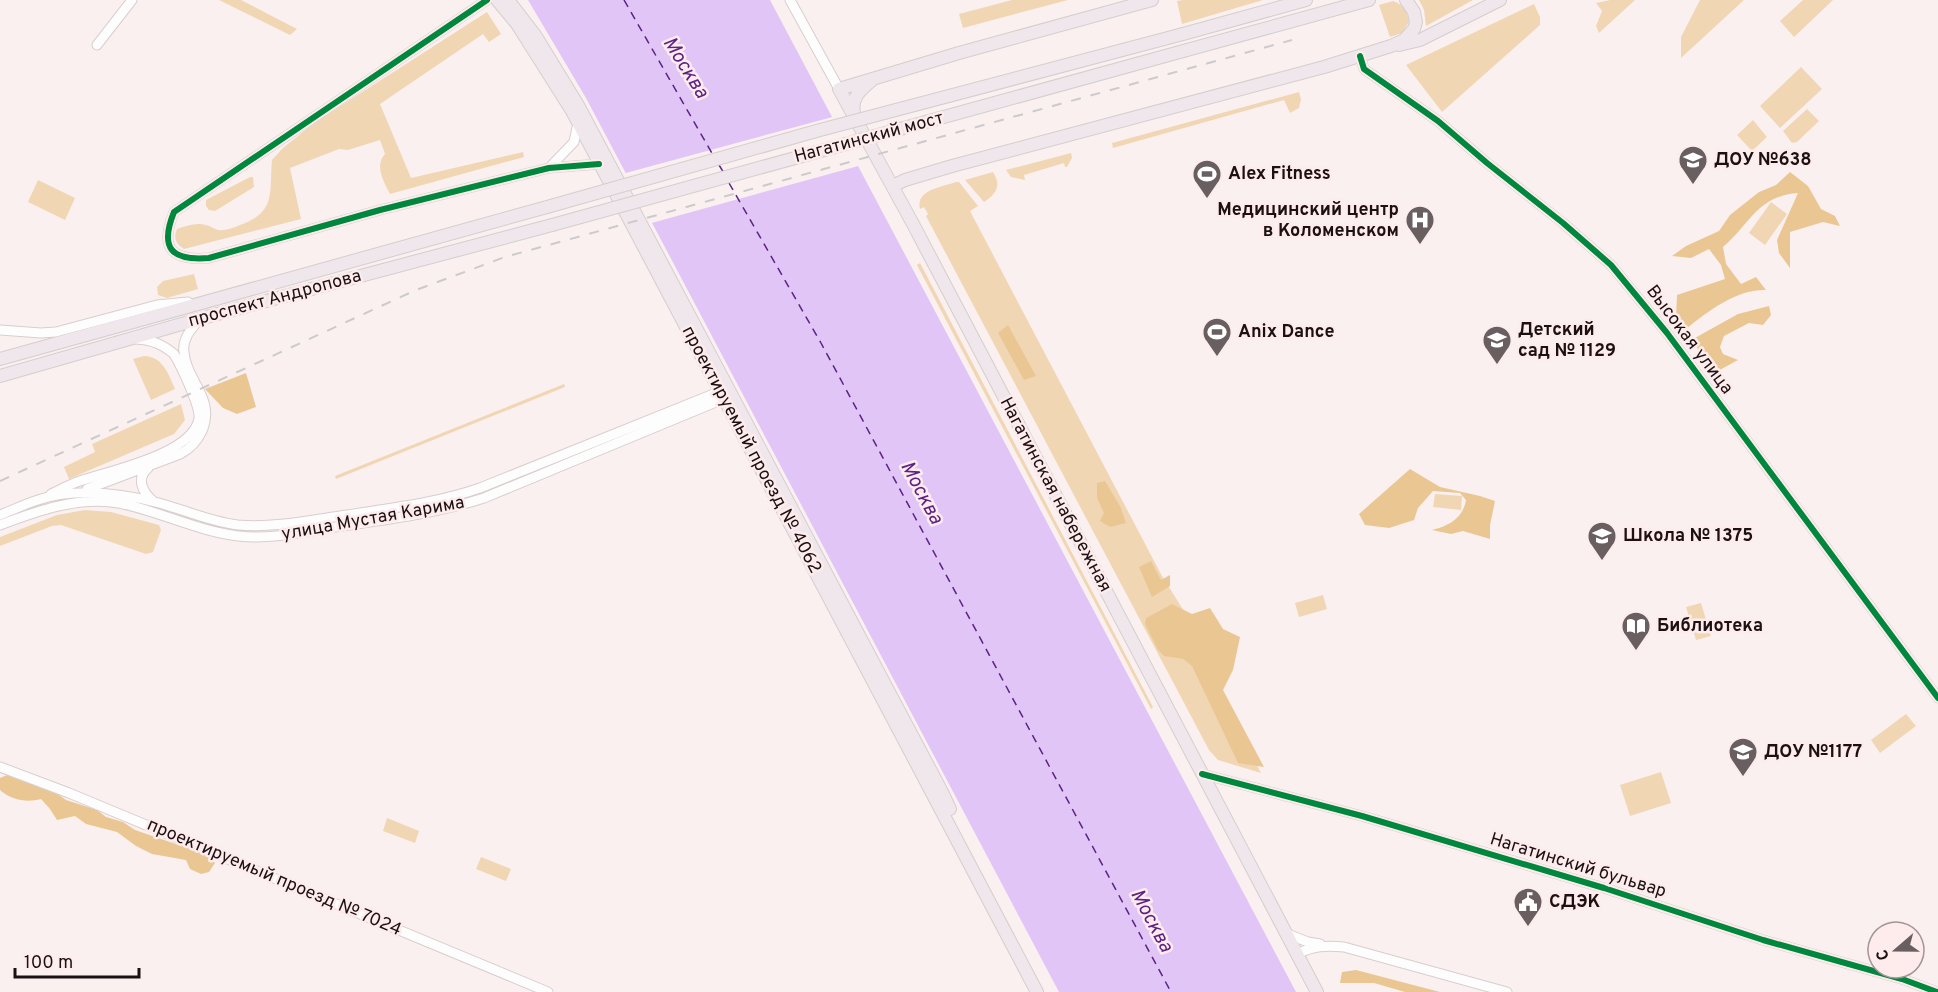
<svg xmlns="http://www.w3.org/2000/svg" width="1938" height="992" font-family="Overpass,sans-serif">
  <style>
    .green { fill: #f1d6b4 }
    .forest { fill: #eac792 }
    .water { fill: #e0c5f6 }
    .pier { fill: #faf0f0 }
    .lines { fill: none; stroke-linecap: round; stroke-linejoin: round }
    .ferry { stroke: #5c2286; stroke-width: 1.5; stroke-dasharray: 8 6; stroke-linecap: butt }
    .minor-casing { stroke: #d8cece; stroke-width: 11 }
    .major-casing { stroke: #d4cecf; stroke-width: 14 }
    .minor { stroke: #fefdfd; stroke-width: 9 }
    .major { stroke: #efe7eb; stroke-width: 12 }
    .rail { stroke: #cccaca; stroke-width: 2; stroke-dasharray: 10 10; stroke-linecap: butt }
    .major-bridge-casing { stroke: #d4cecf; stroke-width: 14; stroke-linecap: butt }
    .major-bridge { stroke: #efe7eb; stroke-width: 12 }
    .cycleway-casing { stroke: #feeced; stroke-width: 10 }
    .cycleway { stroke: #00873e; stroke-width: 6 }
    .labels { text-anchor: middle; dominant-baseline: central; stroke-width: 5; stroke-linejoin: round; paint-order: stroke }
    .street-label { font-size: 18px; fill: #1b1112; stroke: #feeced }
    .poi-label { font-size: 18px; font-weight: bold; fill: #1b1112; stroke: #feeced; text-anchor: start }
    .water-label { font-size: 20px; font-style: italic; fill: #5c2286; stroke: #feeced }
  </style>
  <rect width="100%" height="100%" fill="#faf0f0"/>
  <path class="green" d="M219,0H241L297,29L290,35Z
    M1012,0H1068L963,28L959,14Z
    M1183,0H1263L1182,24L1177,1Z
    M1419,0H1473L1426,26L1424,10Z
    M1610,0H1635L1599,33L1596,26L1602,11L1596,3Z
    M1700,0H1744L1681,58V37Z
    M1803,0H1833L1794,37L1780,21Z
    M1393,1C1404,5 1407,11 1409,22L1402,33L1390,37L1379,5Z
    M1534,4L1540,17V25L1442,112L1406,65Z
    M487,12L501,34L489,42L483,34L380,104L411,178L523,152L524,157L390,194C384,182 374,166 385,154L380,140L348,150L339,149L290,168L301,219L184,249C176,244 173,238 177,229C189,225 197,222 209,226C212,227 214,229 218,230C225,231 233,228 240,225C277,212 269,192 272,160L283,148L314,123Z
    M1801,67L1822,89L1780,128L1760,106Z
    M1299,92L1301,99L1299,108L1290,113L1284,100L1113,148L1112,143Z
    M1807,109L1819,121L1797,142L1792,143L1783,131Z
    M1753,120L1767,137L1752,151L1737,135Z
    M1071,153L1072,158L1067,167H1065L1064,163L1024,175L1025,180L1011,177L1006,170Z
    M993,172C1002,186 996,194 984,202L965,180Z
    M250,177H253L254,187L215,211L209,210L206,206V200Z
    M38,180L75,198L65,220L28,202Z
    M956,182H959L978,206L970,211L1162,576L1204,643V665L1261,773L1218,760L1209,750L926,216L928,214L924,207L920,209C915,190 942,187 956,182Z
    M1771,202L1787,214L1765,245L1749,233Z
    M920,263L1153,707L1151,709L917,265Z
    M194,274L198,289L167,298L158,295L157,287L163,281Z
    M144,356C163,357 168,373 175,389L151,400L133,359Z
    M564,384L565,387L336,479L335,476Z
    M181,404L185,420L174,434L69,479L64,467L95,452L92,444Z
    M1435,494L1462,496L1461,510L1433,507Z
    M85,510L111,512L159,525L161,530L153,552L146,554L61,525L52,526L0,546V537L57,515Z
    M1323,595L1327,609L1299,617L1295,603Z
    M1701,603L1711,636L1696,640L1686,607Z
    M1906,714L1916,726L1880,753L1871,740Z
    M1661,772L1671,803L1630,816L1620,785Z
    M387,818L419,831L415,843L383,831Z
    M481,857L511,869L506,881L476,869Z"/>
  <path class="forest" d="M1790,172L1808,186L1821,209L1835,216L1840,226L1823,222L1790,232V268L1779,253L1777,240L1798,193C1757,196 1751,223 1723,247L1726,264L1741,284L1756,277L1766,290C1737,289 1708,311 1686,329H1681L1676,318L1677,295L1725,279L1721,265L1709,249L1691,258L1672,256L1686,246L1719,231L1730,215L1759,192L1776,185Z
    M1769,306L1771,315L1763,325L1749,323L1724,336L1720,347L1723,354L1738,360L1716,372L1695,345L1693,339L1738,314Z
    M1008,325L1036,376L1024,380L998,333Z
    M246,373L256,407L237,414L223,408L205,389Z
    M1410,469L1440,487L1480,496L1495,501L1490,525V539L1463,531L1451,534L1432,530C1449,526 1463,518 1466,500L1460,493L1433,491L1418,508L1414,520L1389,528L1365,525L1359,514Z
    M1105,481L1121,508L1126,523L1110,527L1100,521L1104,513L1097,498V483Z
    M1151,561L1161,580L1170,575V586L1152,597L1139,567Z
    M1172,604L1192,614L1210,608L1223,629L1240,637L1233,670L1223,690L1264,767L1238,763L1192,666L1183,659L1164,656L1158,650L1145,624L1146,618Z
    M7,775L55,792L66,800L97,810L106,817L123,822L135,830L208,855L215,863L209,872L201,874L190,869L186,860L152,854L136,846L117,832L86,824L75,816L57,820L50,809L41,799C27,803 11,800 0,790V778Z
    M1356,970L1440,992H1405L1374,983H1340L1342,972Z"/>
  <path class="water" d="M528,0H770L1296,992H1059L586,98Z"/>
  <path class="pier" d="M836,116L862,165L648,224L622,174Z"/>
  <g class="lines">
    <path class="ferry" d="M624,0L713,155
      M719,165L724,173
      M729,183L821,343L1171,992"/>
    <g class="minor-casing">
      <path id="minor" d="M487,0L174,212C159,249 172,261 209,258L380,210L549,168L599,164
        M790,0L839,89
        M97,45L132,0
        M1360,56L1364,69L1438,121L1487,163L1563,223L1611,265L1667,333L1938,698
        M549,168L574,142L578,123
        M0,330L41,333L56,332L157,305L188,302
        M148,468C136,478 142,492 153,501
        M87,489L180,454C190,449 197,442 202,431C216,398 186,381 184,352C182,339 191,329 199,320
        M51,494C60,490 70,484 80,481C109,471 194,454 199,418C200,405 181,366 174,354C162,344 152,340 136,339
        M0,515C13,510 25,504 38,500C77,487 121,493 159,503C185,510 211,522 238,525C275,528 311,520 347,515C392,508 437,503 480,488L726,389
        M0,525C37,511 78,496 119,503C159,511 197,531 238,536C273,540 307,531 342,526C390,519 438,513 484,498L728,397
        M0,767L69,793L548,992
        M1202,774L1362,816L1604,888L1763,940L1902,979L1937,992
        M1285,933L1308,942L1320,944
        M1297,954C1313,946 1326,945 1344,947L1507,992"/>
    </g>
    <g class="major-casing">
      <path id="major" d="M497,0L517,24L572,111L1037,992
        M508,0L535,35L579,107L942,792L950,809
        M1152,0L959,53L839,89L913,224L1317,992
        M1183,34L1306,0
        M1399,45L1420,40L1500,0
        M1187,50L1369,0
        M854,113C851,98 860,90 871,81
        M893,186L905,180L952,166L1324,67L1391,46L1404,40L1414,29L1416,22L1414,12L1406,0
        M0,359L547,207
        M0,376L199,319L552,225"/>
    </g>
    <use href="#minor" class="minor"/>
    <use href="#major" class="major"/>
    <path class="rail" d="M0,481L416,290L505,257L1292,40"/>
    <g class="major-bridge-casing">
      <path id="major-bridge" d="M547,207L820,130L1183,34
        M552,225L1187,50"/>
    </g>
    <use href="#major-bridge" class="major-bridge"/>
    <g class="cycleway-casing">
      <path id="cycleway" d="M487,0L174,212C159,249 172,261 209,258L380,210L549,168L599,164
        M1360,56L1364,69L1438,121L1487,163L1563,223L1611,265L1667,333L1938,698
        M1202,774L1362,816L1604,888L1763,940L1902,979L1937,992"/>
    </g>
    <use href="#cycleway" class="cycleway"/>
  </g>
  <defs>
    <g id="school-pin" transform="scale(1.5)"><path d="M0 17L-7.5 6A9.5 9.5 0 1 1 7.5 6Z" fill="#695f60" stroke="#feeced"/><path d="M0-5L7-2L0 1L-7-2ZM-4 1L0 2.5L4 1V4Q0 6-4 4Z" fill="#fff"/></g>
    <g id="stadium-pin" transform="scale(1.5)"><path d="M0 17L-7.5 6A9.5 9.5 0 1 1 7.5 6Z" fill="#695f60" stroke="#feeced"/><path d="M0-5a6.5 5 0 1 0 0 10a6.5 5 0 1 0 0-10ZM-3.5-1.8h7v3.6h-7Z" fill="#fff"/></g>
    <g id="hospital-pin" transform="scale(1.5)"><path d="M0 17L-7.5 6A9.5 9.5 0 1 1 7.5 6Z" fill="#695f60" stroke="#feeced"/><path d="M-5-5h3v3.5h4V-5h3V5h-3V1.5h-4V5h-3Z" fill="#fff"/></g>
    <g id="library-pin" transform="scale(1.5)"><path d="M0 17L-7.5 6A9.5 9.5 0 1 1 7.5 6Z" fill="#695f60" stroke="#feeced"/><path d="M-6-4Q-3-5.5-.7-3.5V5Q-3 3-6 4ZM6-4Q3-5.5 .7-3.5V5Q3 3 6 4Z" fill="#fff"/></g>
    <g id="civic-pin" transform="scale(1.5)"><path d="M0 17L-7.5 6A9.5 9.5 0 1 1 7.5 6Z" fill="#695f60" stroke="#feeced"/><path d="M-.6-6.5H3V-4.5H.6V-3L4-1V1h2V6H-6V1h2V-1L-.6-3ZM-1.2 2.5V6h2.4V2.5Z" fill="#fff"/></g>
  </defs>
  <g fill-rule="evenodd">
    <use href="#school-pin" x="1693" y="160"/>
    <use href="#stadium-pin" x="1207" y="174"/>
    <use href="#hospital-pin" x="1420" y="220"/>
    <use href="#stadium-pin" x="1217" y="332"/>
    <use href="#school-pin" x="1497" y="340"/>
    <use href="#school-pin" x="1602" y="536"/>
    <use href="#library-pin" x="1636" y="626"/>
    <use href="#school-pin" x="1743" y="752"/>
    <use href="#civic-pin" x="1528" y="902"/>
  </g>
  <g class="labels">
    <g class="street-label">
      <text transform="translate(869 138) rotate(-15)">Нагатинский мост</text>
      <text transform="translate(275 299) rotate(-15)">проспект Андропова</text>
      <text transform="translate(1689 340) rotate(53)">Высокая улица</text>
      <text transform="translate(751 450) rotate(62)">проектируемый проезд № 4062</text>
      <text transform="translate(1055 495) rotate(62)">Нагатинская набережная</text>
      <text transform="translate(373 519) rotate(-10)">улица Мустая Карима</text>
      <text transform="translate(1578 866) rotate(17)">Нагатинский бульвар</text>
      <text transform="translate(274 878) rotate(23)">проектируемый проезд № 7024</text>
    </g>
    <g class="poi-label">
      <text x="1714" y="160">ДОУ №638</text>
      <text x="1228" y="174">Alex Fitness</text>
      <text x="1399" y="210" text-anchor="end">Медицинский центр<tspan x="1399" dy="21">в Коломенском</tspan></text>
      <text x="1518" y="330">Детский<tspan x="1518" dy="21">сад № 1129</tspan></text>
      <text x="1238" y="332">Anix Dance</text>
      <text x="1623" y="536">Школа № 1375</text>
      <text x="1657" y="626">Библиотека</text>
      <text x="1764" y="752">ДОУ №1177</text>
      <text x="1549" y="902">СДЭК</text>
    </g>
    <g class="water-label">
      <text transform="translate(685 68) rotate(58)">Москва</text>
      <text transform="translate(921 493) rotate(62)">Москва</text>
      <text transform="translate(1151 921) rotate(62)">Москва</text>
    </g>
  </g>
  <g transform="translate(1896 950) rotate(250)"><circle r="28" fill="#feeced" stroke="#a39495" stroke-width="1.5"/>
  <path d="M0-4.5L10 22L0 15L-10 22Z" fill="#695f60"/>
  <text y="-9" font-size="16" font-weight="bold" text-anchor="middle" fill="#1b1112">С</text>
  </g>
  <path d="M15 968v9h124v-9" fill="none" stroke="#1b1112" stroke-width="3"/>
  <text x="24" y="968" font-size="18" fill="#1b1112" stroke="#feeced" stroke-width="4.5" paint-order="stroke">100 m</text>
</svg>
